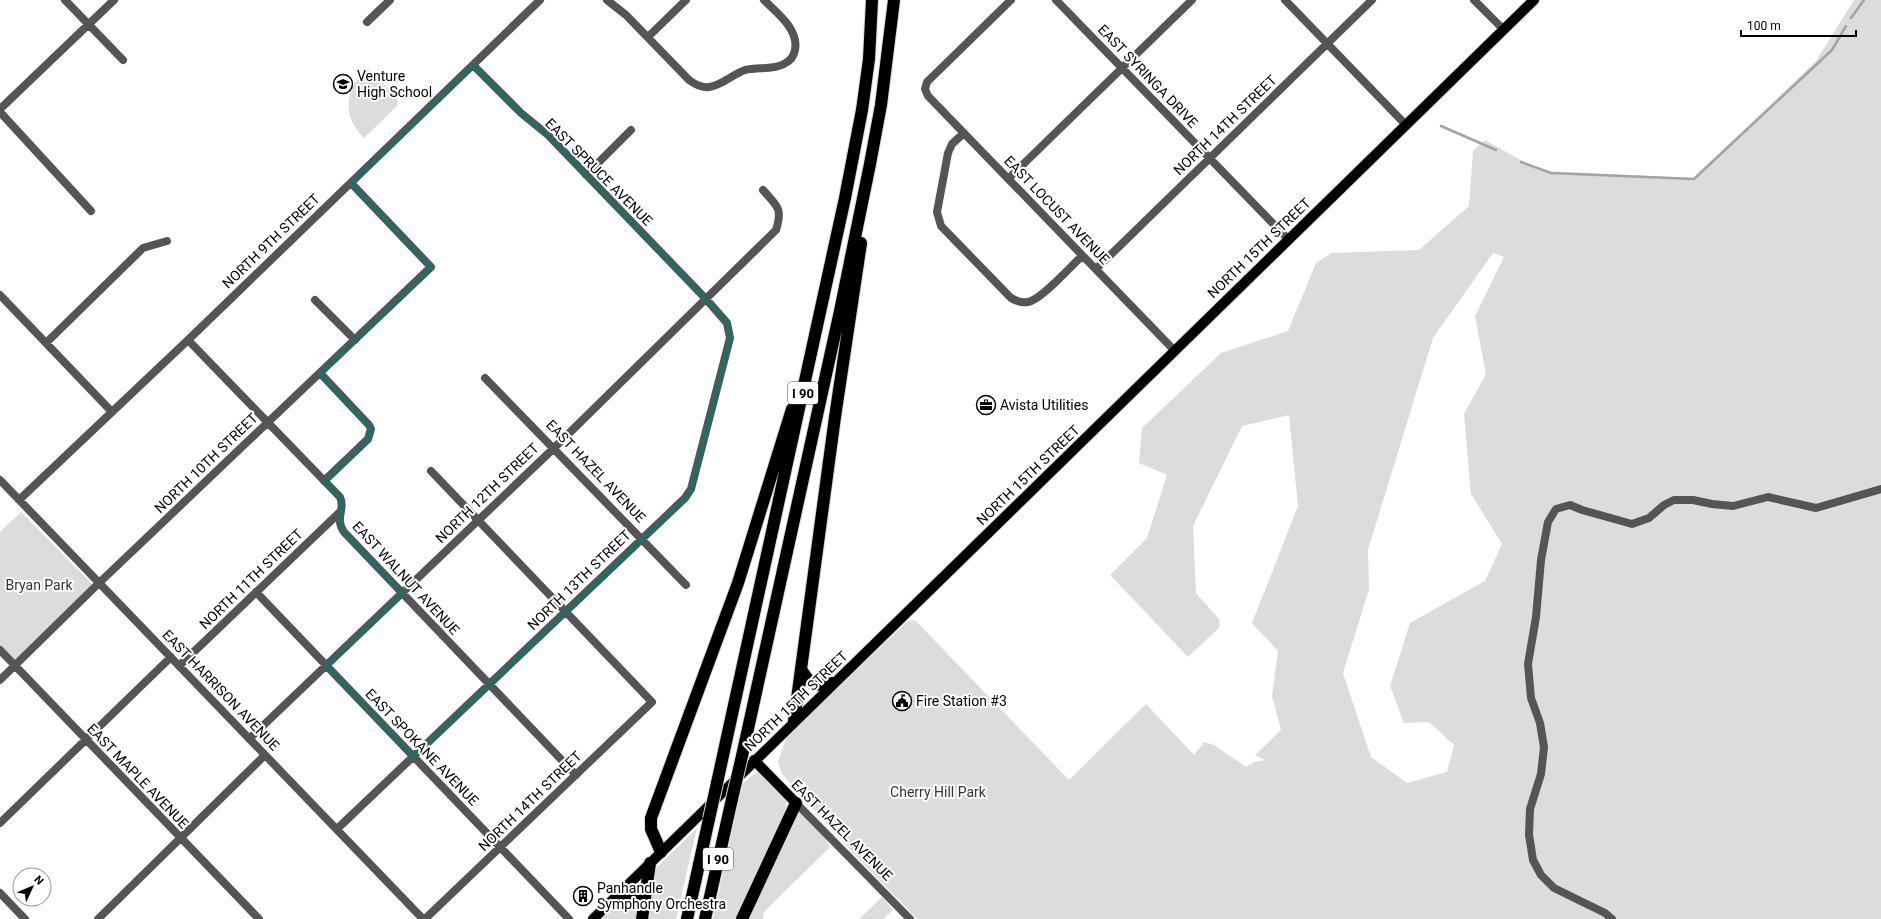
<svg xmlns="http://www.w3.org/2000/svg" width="1881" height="919" font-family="Roboto,sans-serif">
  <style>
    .green { fill: #dcdcdc; fill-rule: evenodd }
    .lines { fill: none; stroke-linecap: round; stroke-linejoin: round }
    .stream { stroke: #a3a3a3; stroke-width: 2.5 }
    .major-casing { stroke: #dbdbdb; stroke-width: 12 }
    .highway-casing { stroke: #dbdbdb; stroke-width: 14 }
    .minor { stroke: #555; stroke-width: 8 }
    .major { stroke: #000; stroke-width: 10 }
    .highway { stroke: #000; stroke-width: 12 }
    .highway-bridge-casing { stroke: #dbdbdb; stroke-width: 14; stroke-linecap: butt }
    .highway-bridge { stroke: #000; stroke-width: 12 }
    .marked { fill: none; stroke: #0f766e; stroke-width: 3; stroke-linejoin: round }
    .labels { text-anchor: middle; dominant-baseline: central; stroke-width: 4; stroke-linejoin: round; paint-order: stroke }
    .shield { fill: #fff; stroke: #4c4c4c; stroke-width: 1 }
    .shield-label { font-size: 13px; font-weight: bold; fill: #000 }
    .poi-label { font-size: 14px; fill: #000; stroke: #fff; text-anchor: start }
    .street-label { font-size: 14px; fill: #000; stroke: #fff }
    .park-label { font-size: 14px; fill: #333; stroke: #fff }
  </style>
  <rect width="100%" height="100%" fill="#fff"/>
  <path class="green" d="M1854,0H1881V919H917L852,852L782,774L778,762L787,736L908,621L915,620L1069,780L1146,704L1194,755L1204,742L1214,745L1246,767L1254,762L1265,760L1255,755L1281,730L1272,696L1278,651L1252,623L1298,506L1289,415L1242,426L1193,526L1196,593L1219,619L1220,627L1188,657L1110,575L1147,538L1167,475L1139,463L1142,428L1221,353L1288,331L1316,263L1332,253L1419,250L1469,206L1473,151L1485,140L1540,171L1693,178L1816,61ZM1493,253L1504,257L1475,316L1486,374L1464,414L1471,494L1502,544L1485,581L1410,623L1390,686L1404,723L1429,722L1454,745L1447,772L1407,783L1371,757L1343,673L1369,589L1368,550L1433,338Z
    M367,68L398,99L397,106L364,138C341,115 345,90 367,68Z
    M21,512L94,586L15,665L0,650V532Z
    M759,773L768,778L787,800L785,815L738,919H713L742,784L754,774Z
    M800,811L826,839L830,847L764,912L763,919H748L795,813Z
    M697,828L676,919H647L653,871Z
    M882,897L893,910L883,919H859Z
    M624,901C636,905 638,907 638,919H601L615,906Z"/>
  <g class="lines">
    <path class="stream" d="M1851,18L1864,0
      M1441,126L1496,150
      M1521,162L1551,173L1694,179L1832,50L1846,26"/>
    <g class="major-casing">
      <path id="major" d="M754,760L796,803
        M593,919L1534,0"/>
    </g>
    <g class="highway-casing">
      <path id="highway" d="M802,671C812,687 815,686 833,683
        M794,721L835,417L861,243
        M742,756L840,311L870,164L881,105L894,0
        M717,783L845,198L862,110L869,59L872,0
        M661,852L651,829V818L738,583L792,409
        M617,896L634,898L644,906
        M642,919L650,863
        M687,919L709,819
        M705,919L732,799
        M742,919L796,803"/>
    </g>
    <path class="minor" d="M65,0L123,60
      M607,0L626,15L689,80C695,84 701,88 709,87C721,86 733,74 745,70C758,67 773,70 784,64C790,61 794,56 795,50C799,29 777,13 764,0
      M1011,0L927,82L925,89L928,96L1174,350
      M1056,0L1288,239
      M1285,0L1406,125
      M1474,0L1503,29
      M367,22L390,0
      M648,37L686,0
      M0,109L114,0
      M0,112L91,211
      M964,133L952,144L948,153L937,212L941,226L1011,298C1016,301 1022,303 1028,302C1041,300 1071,266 1082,256
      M586,175L631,130
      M1008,179L1192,0
      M1096,269L1372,0
      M0,295L112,412
      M315,300L355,340
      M188,340L340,497C346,509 334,518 344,532L576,775
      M46,343L143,248L167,241
      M320,373L369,425L371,429L368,439L324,481
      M485,378L686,585
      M0,480L423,919
      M19,500L188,340L540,0
      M256,592L569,919
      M0,650L259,919
      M179,666L340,512
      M0,680L99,583L431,267L351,183
      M249,739L554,448L776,230C783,208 777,206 763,190
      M796,803L910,919
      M0,823L171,657
      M337,829L685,498L691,489L730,338L727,323L706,299L548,135L521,113L473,65
      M0,893L25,919
      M98,919L265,755
      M425,919L652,702L431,471
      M1612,919L1605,913L1554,888L1541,875L1533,860L1529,835L1530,809L1541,774L1544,747L1540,723L1531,698L1528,664L1536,617L1541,560L1548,522L1556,509L1570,505L1582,510L1632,524L1649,518L1664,505L1674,500H1693L1712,504L1733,506L1768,497L1816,508L1881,489"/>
    <use href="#major" class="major"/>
    <use href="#highway" class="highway"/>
    <g class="highway-bridge-casing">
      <path id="highway-bridge" d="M732,799L742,756
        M709,819L717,783"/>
    </g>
    <use href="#highway-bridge" class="highway-bridge"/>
  </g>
  <path class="marked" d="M473,65L521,113L548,135L706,299L727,323L730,338L691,489L685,498L413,756L326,665L402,593L341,529L339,519L342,502L324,481L368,439L371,429L320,373L431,267L351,183Z"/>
  <defs>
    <g id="school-ring" transform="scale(1)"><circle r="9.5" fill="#fff" stroke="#000" stroke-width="1.5"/><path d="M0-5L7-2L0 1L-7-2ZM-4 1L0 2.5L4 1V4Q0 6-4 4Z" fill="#000"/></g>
    <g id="office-ring" transform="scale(1)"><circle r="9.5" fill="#fff" stroke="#000" stroke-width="1.5"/><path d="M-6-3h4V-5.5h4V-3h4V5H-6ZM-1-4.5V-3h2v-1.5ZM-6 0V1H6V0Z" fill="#000"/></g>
    <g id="civic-ring" transform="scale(1)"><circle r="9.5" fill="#fff" stroke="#000" stroke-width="1.5"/><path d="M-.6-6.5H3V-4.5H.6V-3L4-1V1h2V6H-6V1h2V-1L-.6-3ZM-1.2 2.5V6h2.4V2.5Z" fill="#000"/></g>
    <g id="building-ring" transform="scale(1)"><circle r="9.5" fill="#fff" stroke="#000" stroke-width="1.5"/><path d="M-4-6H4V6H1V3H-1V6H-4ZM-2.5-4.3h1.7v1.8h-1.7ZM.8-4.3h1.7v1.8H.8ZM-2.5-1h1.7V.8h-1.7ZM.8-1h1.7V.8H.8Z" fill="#000"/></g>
  </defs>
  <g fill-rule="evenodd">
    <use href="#school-ring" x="343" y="84"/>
    <use href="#office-ring" x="986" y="405"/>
    <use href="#civic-ring" x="902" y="701"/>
    <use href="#building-ring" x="583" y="896"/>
  </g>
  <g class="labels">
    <g class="shield">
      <rect x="788" y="382" width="30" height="22" rx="3"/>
      <rect x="703" y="848" width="30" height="22" rx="3"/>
    </g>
    <g class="shield-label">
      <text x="803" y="393">I 90</text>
      <text x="718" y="859">I 90</text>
    </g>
    <g class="poi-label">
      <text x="357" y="76">Venture<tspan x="357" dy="16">High School</tspan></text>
      <text x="1000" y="405">Avista Utilities</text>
      <text x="916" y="701">Fire Station #3</text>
      <text x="597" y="888">Panhandle<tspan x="597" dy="16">Symphony Orchestra</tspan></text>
    </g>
    <g class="street-label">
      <text transform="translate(1148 76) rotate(46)">EAST SYRINGA DRIVE</text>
      <text transform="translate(1225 125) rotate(-44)">NORTH 14TH STREET</text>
      <text transform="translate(599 172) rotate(45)">EAST SPRUCE AVENUE</text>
      <text transform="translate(1057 210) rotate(46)">EAST LOCUST AVENUE</text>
      <text transform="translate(271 241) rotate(-44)">NORTH 9TH STREET</text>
      <text transform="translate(1259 248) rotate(-44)">NORTH 15TH STREET</text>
      <text transform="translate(206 463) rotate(-44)">NORTH 10TH STREET</text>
      <text transform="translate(596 471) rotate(46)">EAST HAZEL AVENUE</text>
      <text transform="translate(1028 475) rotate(-44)">NORTH 15TH STREET</text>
      <text transform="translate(487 493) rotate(-44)">NORTH 12TH STREET</text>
      <text transform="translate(406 578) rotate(47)">EAST WALNUT AVENUE</text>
      <text transform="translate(251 579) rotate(-44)">NORTH 11TH STREET</text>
      <text transform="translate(579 580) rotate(-44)">NORTH 13TH STREET</text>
      <text transform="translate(221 690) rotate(46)">EAST HARRISON AVENUE</text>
      <text transform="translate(796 701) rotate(-44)">NORTH 15TH STREET</text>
      <text transform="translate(422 747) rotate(46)">EAST SPOKANE AVENUE</text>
      <text transform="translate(138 776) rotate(46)">EAST MAPLE AVENUE</text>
      <text transform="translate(530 801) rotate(-44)">NORTH 14TH STREET</text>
      <text transform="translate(842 830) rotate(45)">EAST HAZEL AVENUE</text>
    </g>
    <g class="park-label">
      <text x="39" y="585">Bryan Park</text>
      <text x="938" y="792">Cherry Hill Park</text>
    </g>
  </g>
  <g transform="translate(32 887) rotate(46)"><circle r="19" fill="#ffffff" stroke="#999999"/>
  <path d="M0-3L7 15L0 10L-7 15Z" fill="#000000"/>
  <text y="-6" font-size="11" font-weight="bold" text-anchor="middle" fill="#000000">N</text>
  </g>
  <path d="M1741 30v6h115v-6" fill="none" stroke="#000000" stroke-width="2"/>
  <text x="1747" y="30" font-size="12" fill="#000000" stroke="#ffffff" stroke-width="3" paint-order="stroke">100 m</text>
</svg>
